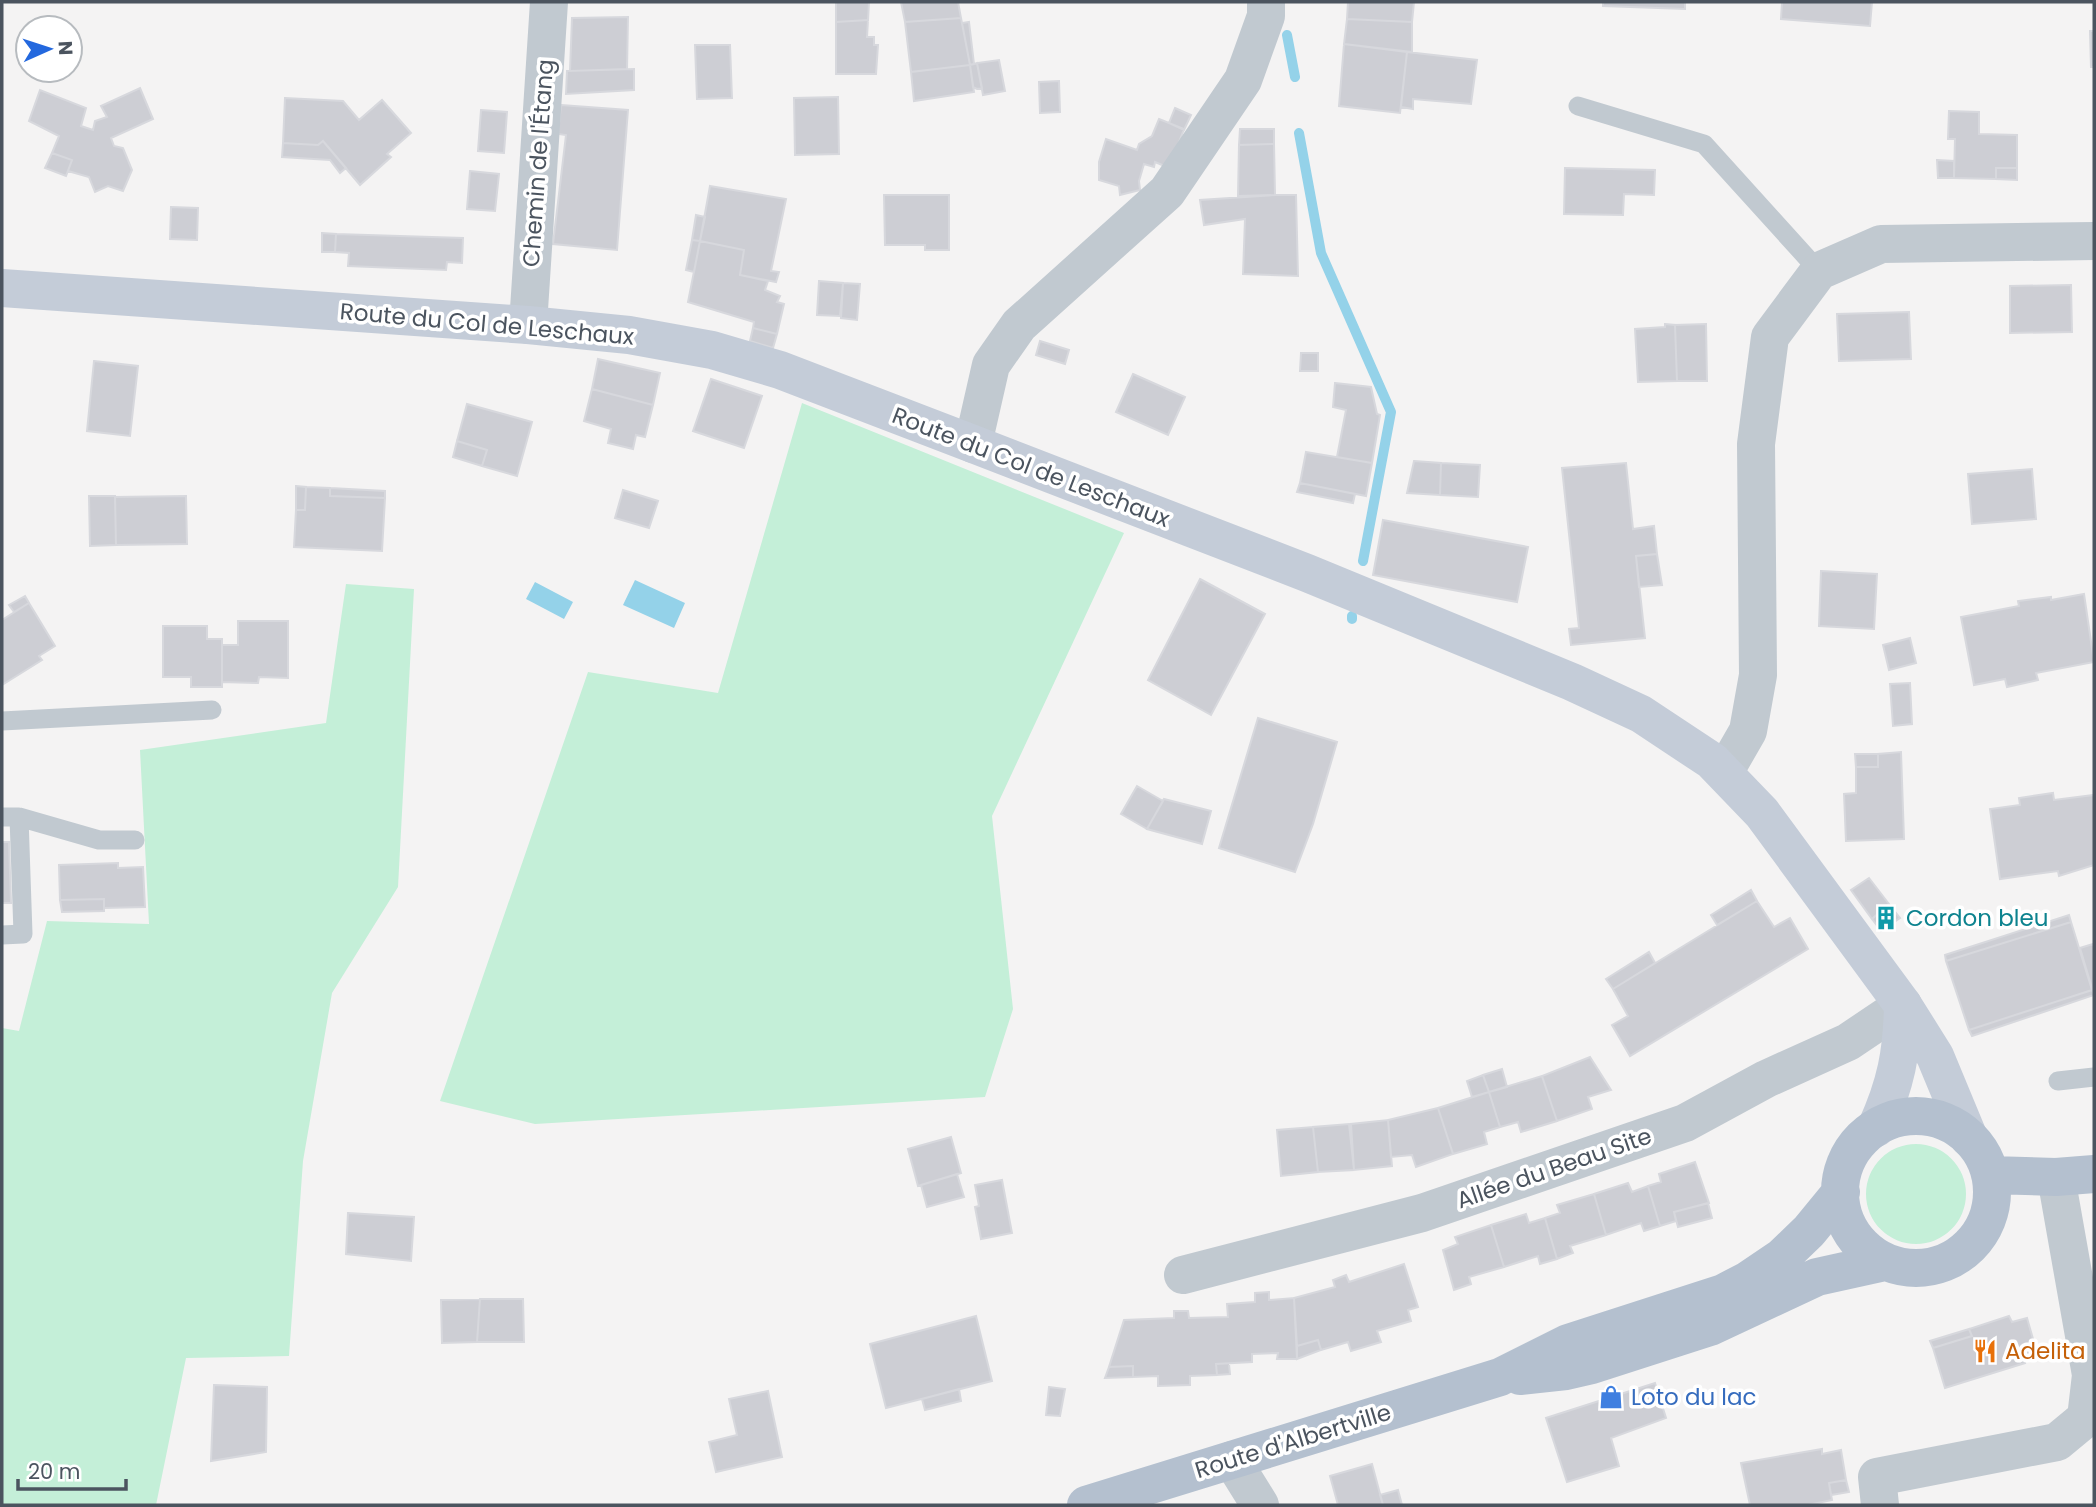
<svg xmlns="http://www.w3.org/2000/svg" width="2096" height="1507" font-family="Poppins,sans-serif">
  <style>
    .green { fill: #c4efd8 }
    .water { fill: #94d2e9 }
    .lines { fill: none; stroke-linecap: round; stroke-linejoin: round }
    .stream { stroke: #94d2e9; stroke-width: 10 }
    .building { fill: #cdced4; stroke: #d7d8dd; stroke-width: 2 }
    .lane { stroke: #c1c9d0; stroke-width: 19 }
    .street { stroke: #c1c9d0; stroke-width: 38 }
    .secondary { stroke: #c4ccd8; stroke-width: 38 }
    .primary { stroke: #b4c0cf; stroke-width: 38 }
    .labels { text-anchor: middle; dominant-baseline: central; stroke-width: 7; stroke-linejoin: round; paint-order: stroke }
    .street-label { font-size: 23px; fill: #4b545f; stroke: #fff }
    .culture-label { font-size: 23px; fill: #0d838f; stroke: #fff; text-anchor: start }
    .food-label { font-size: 23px; fill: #c56008; stroke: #fff; text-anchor: start }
    .shop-label { font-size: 23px; fill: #366cbe; stroke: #fff; text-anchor: start }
  </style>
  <rect width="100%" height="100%" fill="#f4f3f3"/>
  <path class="green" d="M802,403L1124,533L992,816L1013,1009L985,1097L535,1124L440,1101L588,672L718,693Z
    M346,584L414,589L398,887L332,993L303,1161L289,1356L186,1358L156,1505H2V1028L19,1031L47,921L149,924L140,750L326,723Z
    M1866 1194a50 50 0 1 1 100 0a50 50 0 1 1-100 0Z"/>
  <path class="water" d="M635,580L685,603L674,628L623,605Z
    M535,582L573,602L564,619L526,599Z"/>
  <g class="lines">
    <path class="stream" d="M1287,35L1295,77
      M1299,133L1321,253L1391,412L1363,561
      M1352,619V616"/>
  </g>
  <path class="building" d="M836,2H869L868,20L836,22Z
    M901,2H958L961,18L905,22Z
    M1348,2H1414L1412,22L1347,19Z
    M1603,2H1685V9L1603,6Z
    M1782,2H1872L1870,26L1781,19Z
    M628,17L627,69L570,71L572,18Z
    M961,18L970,65L911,72L905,22Z
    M1347,19L1412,22V52L1344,44Z
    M868,20L867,37H874V45H878L876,74H836V22Z
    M969,22L974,64L970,65L962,23Z
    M2090,31H2094V67H2091Z
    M1344,44L1407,52L1400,113L1339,106Z
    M695,45H730L732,98L697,99Z
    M1407,52L1477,60L1471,104L1413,99V109L1401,107Z
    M999,60L1005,91L983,95L977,63Z
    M977,63L982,88L977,89L973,87L970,65Z
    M970,65L974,92L914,101L911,72Z
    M634,69V90L566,94L567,71Z
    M1059,81L1060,112L1040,113L1039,82Z
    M140,88L153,119L111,138L114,146L123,148L132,170L123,191L108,186L95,192L89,177L68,171L72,160L52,153L59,136L29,121L40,90L86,108L81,126L93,130L95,121L107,117L101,106Z
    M838,97L839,154L795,155L794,98Z
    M285,98L343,101L359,120L382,100L411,133L387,154L391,157L360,185L323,141L318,145L283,143Z
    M561,105L628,110L617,250L553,244L566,135L558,134Z
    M1175,108L1191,115L1184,130L1169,123Z
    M481,110L507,112L504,153L478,151Z
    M1949,111L1979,112V134L2017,135V168H1996V179L1954,178L1955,139H1948Z
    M1159,119L1184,129L1169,168L1155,162L1154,167L1144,164L1139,181L1140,190L1120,195L1119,186L1099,180V162L1106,139L1137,150L1139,144L1152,136Z
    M1240,129H1274V144L1239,145Z
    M323,141L346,168L340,173L330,160L282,157L283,143L318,145Z
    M1274,144L1275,195L1238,196L1239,145Z
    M52,153L72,160L66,176L45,168Z
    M1937,160L1954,161V178H1938Z
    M1565,168L1655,170L1654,195L1624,194L1623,215L1564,214Z
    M1996,168H2017V180L1996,179Z
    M470,171L499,174L495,211L467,209Z
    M710,186L786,199L771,271L779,272L776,282L740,275L744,250L700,241Z
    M884,195H949V250H925V245H885Z
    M1275,195H1296L1298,276L1243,274L1245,219L1204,225L1200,200Z
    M171,207L198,208L197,240L170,239Z
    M696,215L705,217L700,241L692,240Z
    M322,233L336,234L335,252H322Z
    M336,234L463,238L462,263L447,262L446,270L348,266L349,253L335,252Z
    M692,240L700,241L694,272L686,270Z
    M700,241L744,250L740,275L768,281L765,290L780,296L777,302L784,304L777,334L753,328L754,322L688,302Z
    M819,281L843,283L840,316L817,315Z
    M843,283L860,284L857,320L841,318Z
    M2071,285L2072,332L2010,333V286Z
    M1909,312L1911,359L1839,361L1837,314Z
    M1665,324L1675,325L1677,381L1638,382L1635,329L1665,327Z
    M1706,324L1707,381H1677L1675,325Z
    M753,328L777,334L773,348L750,341Z
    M1040,341L1069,350L1065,364L1036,355Z
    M1301,353H1318V371H1300Z
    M598,359L660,373L653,405L592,389Z
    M94,361L138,366L130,436L87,431Z
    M1133,374L1185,397L1168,435L1116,412Z
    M711,379L762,396L744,448L693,431Z
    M1335,383L1371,387L1377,414L1380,415L1372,463L1337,457L1346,410L1333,407Z
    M592,389L653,405L645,437L636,435L633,449L608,443L611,429L584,421Z
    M467,404L532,422L517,476L482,466L487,450L457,441Z
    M457,441L487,450L482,466L453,457Z
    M1306,452L1372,463L1366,496L1300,483Z
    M1414,461L1441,463L1440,495L1407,493Z
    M1441,463L1480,465L1478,497L1440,495Z
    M1626,463L1633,529L1654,526L1657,554L1636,556L1645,638L1571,645L1569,629L1579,628L1562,468Z
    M2032,469L2036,519L1972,524L1968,474Z
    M1300,483L1355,494L1353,503L1297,492Z
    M296,486L306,487L305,510H296Z
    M306,487L330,488V496L385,498L382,551L294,547L296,510H305Z
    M330,488L385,491V498L330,496Z
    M623,490L658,501L649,528L615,518Z
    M89,496H115L116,545L90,546Z
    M186,496L187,544L116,545L115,497Z
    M1383,520L1528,547L1517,602L1373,575Z
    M1657,554L1662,585L1639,587L1636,556Z
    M1821,571L1877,574L1874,629L1819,626Z
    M1200,579L1265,614L1211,715L1148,680Z
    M2084,594L2094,662L2036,673L2038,680L2007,687L2005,679L1974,685L1961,617L2019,606L2018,601L2051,597V600Z
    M25,596L29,603L14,612L9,605Z
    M29,603L55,646L39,656L42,660L2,685V620Z
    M238,621H288V678L259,677L258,683L222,682V645H238Z
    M163,626H207V639H222V687H191V677H163Z
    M1910,638L1916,663L1889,670L1883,645Z
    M1910,683L1912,724L1893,726L1890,684Z
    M1258,718L1337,742L1313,824L1295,872L1219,848Z
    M1901,752L1904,839L1846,841L1844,794L1856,793V767H1878V754Z
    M1855,754H1878V767H1856Z
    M1137,786L1163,801L1147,829L1121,814Z
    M2053,793L2054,800L2094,795V865L2059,876L2058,871L2000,879L1990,809L2020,805L2019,798Z
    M1164,799L1211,811L1202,844L1147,829Z
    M2,842H9L11,903H2Z
    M118,863V868L143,867L145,907L104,908V899L60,900L59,865Z
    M1869,878L1889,904L1872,919L1851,890Z
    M1751,890L1757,901L1717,925L1711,915Z
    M104,899V911L62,912L60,900Z
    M1757,901L1774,927L1790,918L1808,949L1630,1056L1612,1025L1628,1016L1613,989Z
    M1889,904L1900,918L1881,931L1872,919Z
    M2069,915L2071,922L1946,961L1945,955Z
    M2071,922L2092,990L1969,1030L1946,961Z
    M2093,944L2094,946V995L2080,948Z
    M1649,952L1655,963L1613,989L1606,979Z
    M2092,990L2094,995L1972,1036L1969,1030Z
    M1590,1057L1611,1090L1588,1097L1592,1109L1557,1121L1542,1076Z
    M1502,1069L1507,1087L1489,1092L1483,1075Z
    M1483,1075L1489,1092L1472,1097L1467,1081Z
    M1542,1076L1557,1121L1521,1132L1518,1122L1500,1127L1489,1092Z
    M1489,1092L1500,1127L1484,1132L1487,1144L1453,1154L1438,1108Z
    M1438,1108L1453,1154L1416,1167L1412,1155L1391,1157L1388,1120Z
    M1388,1120L1392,1166L1354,1170L1351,1124Z
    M1349,1124L1354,1170L1318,1172L1313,1127Z
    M1313,1127L1318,1172L1281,1176L1277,1130Z
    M951,1137L961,1173L918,1186L908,1149Z
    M1695,1162L1709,1203L1674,1212L1676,1221L1660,1226L1648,1186L1661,1182L1659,1174Z
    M957,1174L964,1197L927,1207L921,1185Z
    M1002,1180L1012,1233L981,1239L975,1207L979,1206L975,1185Z
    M1628,1183L1632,1192L1648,1186L1660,1226L1644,1231L1641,1223L1606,1235L1594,1194Z
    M1594,1194L1606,1235L1570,1246L1573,1253L1557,1259L1545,1218L1560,1213L1557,1205Z
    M1708,1203L1712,1218L1678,1227L1674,1212Z
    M348,1213L414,1217L411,1261L346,1254Z
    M1526,1214L1529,1223L1545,1218L1557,1259L1540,1264L1538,1256L1504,1267L1491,1225Z
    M1491,1225L1504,1267L1469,1277L1471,1284L1454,1290L1443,1250L1458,1244L1455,1237Z
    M1404,1264L1418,1307L1408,1310L1411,1321L1377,1331L1381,1342L1351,1351L1348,1342L1321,1350L1318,1340L1297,1346L1294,1298L1335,1287L1333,1280L1346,1275L1349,1282Z
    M1269,1292V1300L1294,1298L1297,1359H1277L1278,1353L1252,1354V1362L1216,1364L1217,1375L1190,1376V1385L1158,1386V1376L1133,1377V1366L1109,1367L1124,1320L1174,1318V1311H1188L1189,1318L1228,1317L1227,1304L1255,1302V1293Z
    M480,1299L477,1342L442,1343L441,1300Z
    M480,1299H523L524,1342H477Z
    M976,1316L992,1381L886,1408L870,1344Z
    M2009,1316L2012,1322L2027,1318L2037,1353L2023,1357L2025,1363L1945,1388L1933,1348L1972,1336L1969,1329Z
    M1969,1329L1972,1336L1933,1348L1930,1341Z
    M1318,1340L1321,1350L1297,1359V1346Z
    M1216,1364H1229L1230,1374L1217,1375Z
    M1133,1366V1377L1105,1378L1109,1367Z
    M1655,1383L1666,1418L1611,1438L1619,1466L1567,1482L1546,1418Z
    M214,1385L267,1387L266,1452L211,1461Z
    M1049,1387L1065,1389L1060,1416L1046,1415Z
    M959,1389L961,1401L925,1410L922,1399Z
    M768,1391L782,1457L716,1472L709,1442L737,1435L729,1399Z
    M1822,1449V1454L1841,1450L1846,1480L1829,1483L1832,1500L1808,1505H1750L1741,1463Z
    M1372,1464L1383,1505H1338L1330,1476Z
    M1846,1480L1849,1492L1831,1495L1829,1483Z
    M1398,1490L1402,1505H1383L1380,1495Z"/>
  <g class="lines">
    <path class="lane" d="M1578,106L1704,144L1819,271
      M2,721L212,710
      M2,817H19L99,840H135
      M2,935L23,934L19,817
      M2058,1081L2094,1077"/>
    <path class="street" d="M528,325L549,2
      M973,444L991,365L1019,325L1167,192L1243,80L1266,16V2
      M1725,771L1748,731L1758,675L1756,444L1770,337L1819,271L1881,244L2094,241
      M1183,1275L1422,1213L1685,1123L1766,1079L1848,1042L1903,1005
      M1232,1460L1260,1505
      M1880,1505L1877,1477L2057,1442L2086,1418L2091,1375L2056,1177"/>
    <path class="secondary" d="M2,288L528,325L629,335L712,350L780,370L973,444L1307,573L1572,682L1641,714L1712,761L1762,813L1903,1005L1935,1056L1969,1138
      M1876,1128C1896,1084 1902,1053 1903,1005"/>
    <path class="primary" d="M1840 1192a76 76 0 1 1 152 0a76 76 0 1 1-152 0Z
      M1990,1175L2056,1177L2094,1174
      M1520,1376L1566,1371L1592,1365L1710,1327L1817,1277L1885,1262
      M1086,1505L1500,1377L1568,1343L1723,1293L1748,1280L1782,1257L1809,1231L1841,1192"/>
  </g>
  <defs>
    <g id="building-bare" transform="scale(1.89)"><path d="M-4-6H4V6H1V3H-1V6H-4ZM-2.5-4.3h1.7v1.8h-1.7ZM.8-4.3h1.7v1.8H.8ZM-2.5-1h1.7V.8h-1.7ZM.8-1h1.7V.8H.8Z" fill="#0f9aa8" stroke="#fff" stroke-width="2.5" paint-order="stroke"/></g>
    <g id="restaurant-bare" transform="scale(1.89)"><path d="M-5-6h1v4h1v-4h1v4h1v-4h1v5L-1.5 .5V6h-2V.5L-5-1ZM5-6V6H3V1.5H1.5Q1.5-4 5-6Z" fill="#e8710a" stroke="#fff" stroke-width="2.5" paint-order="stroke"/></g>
    <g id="shop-bare" transform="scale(1.89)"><path d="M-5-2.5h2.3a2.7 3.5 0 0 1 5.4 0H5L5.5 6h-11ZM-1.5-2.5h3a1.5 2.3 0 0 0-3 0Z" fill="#3f7fe0" stroke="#fff" stroke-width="2.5" paint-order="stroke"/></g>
  </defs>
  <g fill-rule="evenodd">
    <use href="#building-bare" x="1886" y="918"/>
    <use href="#restaurant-bare" x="1985" y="1351"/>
    <use href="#shop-bare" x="1611" y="1397"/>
  </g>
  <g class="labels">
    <g class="street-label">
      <text transform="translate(538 163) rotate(-86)">Chemin de l'Étang</text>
      <text transform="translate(487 324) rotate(5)">Route du Col de Leschaux</text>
      <text transform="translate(1031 467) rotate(21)">Route du Col de Leschaux</text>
      <text transform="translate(1554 1168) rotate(-19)">Allée du Beau Site</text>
      <text transform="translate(1293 1441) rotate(-17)">Route d'Albertville</text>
    </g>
    <g class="culture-label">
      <text x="1906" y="918">Cordon bleu</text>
    </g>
    <g class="food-label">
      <text x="2005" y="1351">Adelita</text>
    </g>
    <g class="shop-label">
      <text x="1631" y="1397">Loto du lac</text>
    </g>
  </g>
  <rect width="2096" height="1507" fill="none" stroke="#4b545f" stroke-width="7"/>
  <g transform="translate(49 49) rotate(87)"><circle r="33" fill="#ffffff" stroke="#b7bbbf" stroke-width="2"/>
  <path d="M0-5L12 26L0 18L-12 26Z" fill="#2368de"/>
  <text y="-10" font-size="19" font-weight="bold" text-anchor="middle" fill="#4b545f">N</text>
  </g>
  <path d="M18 1479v10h108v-10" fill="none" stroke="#4b545f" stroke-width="3.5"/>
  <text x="28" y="1479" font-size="21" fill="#4b545f" stroke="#ffffff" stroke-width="5" paint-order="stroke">20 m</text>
</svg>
